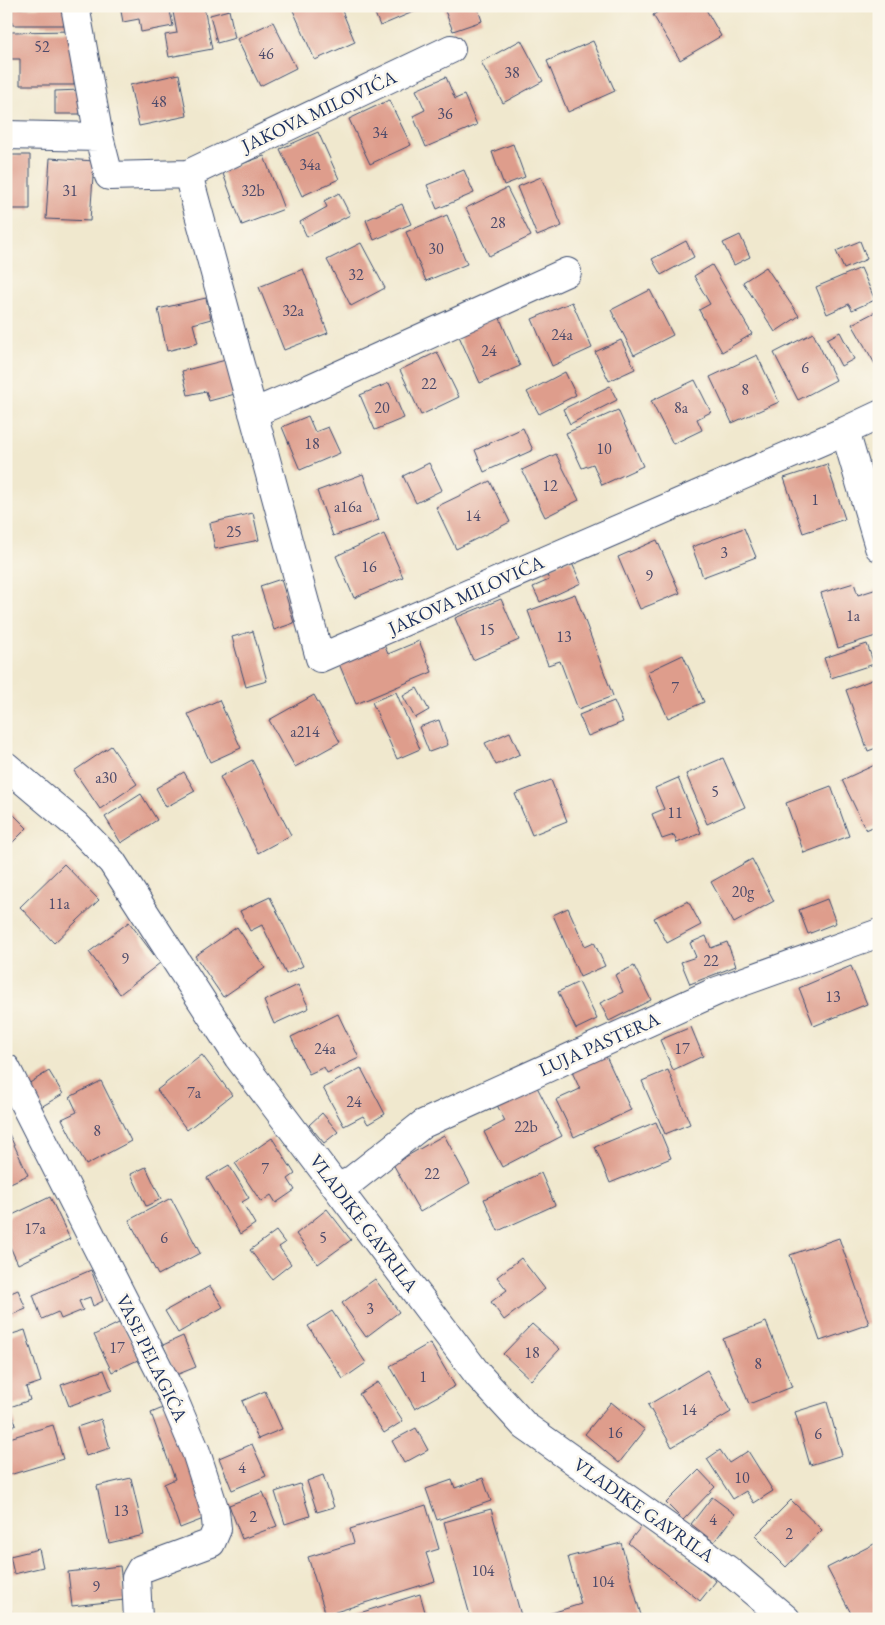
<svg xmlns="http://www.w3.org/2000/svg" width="885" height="1625" font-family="'EB Garamond',serif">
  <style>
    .building { fill: #de9d8c }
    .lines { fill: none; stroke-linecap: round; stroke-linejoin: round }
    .street-casing { stroke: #3b4b6f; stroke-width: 30 }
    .street { stroke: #fff; stroke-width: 28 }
    .labels { text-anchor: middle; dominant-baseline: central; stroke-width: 5; stroke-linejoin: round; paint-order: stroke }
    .number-label { font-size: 16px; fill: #4c4a6a }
    .street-label { font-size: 19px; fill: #1b2f5e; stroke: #fbf7ec }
  </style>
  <rect width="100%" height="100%" fill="#fbf7ec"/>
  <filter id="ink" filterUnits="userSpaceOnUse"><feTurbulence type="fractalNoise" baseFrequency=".02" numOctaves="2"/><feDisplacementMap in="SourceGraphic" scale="10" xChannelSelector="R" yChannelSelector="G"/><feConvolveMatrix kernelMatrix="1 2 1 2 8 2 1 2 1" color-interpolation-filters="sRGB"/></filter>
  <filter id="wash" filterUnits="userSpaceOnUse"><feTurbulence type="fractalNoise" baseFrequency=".0096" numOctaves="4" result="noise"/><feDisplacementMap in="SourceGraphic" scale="20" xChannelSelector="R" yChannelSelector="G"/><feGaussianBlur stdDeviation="1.12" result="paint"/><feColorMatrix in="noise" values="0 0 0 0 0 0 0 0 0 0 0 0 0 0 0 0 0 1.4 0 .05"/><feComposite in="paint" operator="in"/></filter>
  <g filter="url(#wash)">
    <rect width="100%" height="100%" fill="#f0e8ce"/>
    <g id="blocks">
      <path class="building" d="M120,6H169L173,26L141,32L139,19L123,22Z
        M296,6H340L355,42L315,60L292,8Z
        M372,6H427L380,26Z
        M443,6H477L482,21L453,31Z
        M668,6H704L721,36L680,60L653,15Z
        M67,7V25H12V8Z
        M204,7L212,49L169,57L165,35L177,33L173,12Z
        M229,10L235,38L217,43L210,15Z
        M273,22L296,68L260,86L237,39Z
        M73,31L74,85H20V59H11V32Z
        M521,40L543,81L503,103L481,62Z
        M593,41L615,91L568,112L547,61Z
        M179,74L187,116L139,126L130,85Z
        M446,77L455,99L464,95L477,125L426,147L413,116L425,110L416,90Z
        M80,90V114H55V91Z
        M389,100L411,145L370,164L349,119Z
        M318,132L339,179L302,196L280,149Z
        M513,144L525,177L504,185L492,152Z
        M6,155H30V209H6Z
        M264,156L284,209L242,225L222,171Z
        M50,158L94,161L90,221L46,219Z
        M464,170L474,193L437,209L427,185Z
        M541,177L562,226L537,236L517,187Z
        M507,188L531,236L489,256L466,208Z
        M339,193L350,215L307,237L300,222L327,207L324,201Z
        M402,204L411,224L374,240L366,220Z
        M447,215L467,264L426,281L406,232Z
        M740,235L750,257L734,265L723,243Z
        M686,241L694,257L661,275L652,259Z
        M860,241L867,259L844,269L836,251Z
        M361,243L385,288L351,306L327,260Z
        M712,265L752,334L722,352L699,310L710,304L694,276Z
        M766,267L799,316L775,332L743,282Z
        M861,268L875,300L852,310L849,304L827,314L816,287Z
        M303,269L328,333L284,350L259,287Z
        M650,290L673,335L634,355L611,310Z
        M206,298L211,319L193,324L198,343L167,351L158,309Z
        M572,302L592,348L552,366L532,319Z
        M879,310V362L875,364L852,324Z
        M499,316L520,366L480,383L458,334Z
        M840,332L854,359L841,366L827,339Z
        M813,333L836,380L798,400L774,353Z
        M621,340L635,369L609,381L595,352Z
        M437,352L459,397L421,415L400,370Z
        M757,355L779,402L732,423L710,377Z
        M226,360L235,394L209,401L206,391L188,395L182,371Z
        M565,372L576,395L539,414L527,392Z
        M695,380L711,412L697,419L702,430L673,444L651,401Z
        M389,383L404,418L375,430L360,395Z
        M610,386L617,400L570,424L563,409Z
        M618,410L643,466L602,485L593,464L582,468L566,433Z
        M308,416L315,432L328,427L340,453L300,470L282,427Z
        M523,428L533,450L484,472L475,450Z
        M556,454L579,500L545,517L522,470Z
        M429,463L442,490L416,503L403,476Z
        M827,464L845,519L803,533L784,478Z
        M363,474L379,520L333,536L317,491Z
        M490,481L510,522L456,549L436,507Z
        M253,513L259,540L215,549L210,523Z
        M744,528L756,557L703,577L692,547Z
        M384,534L403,577L354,598L336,556Z
        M657,540L680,593L640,609L618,557Z
        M570,559L581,583L540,602L533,587L549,580L545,570Z
        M281,579L294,623L274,630L260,586Z
        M854,583L858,595L877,589L879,594V635L838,648L821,593Z
        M575,594L613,696L578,709L560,661L548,665L528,611Z
        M501,599L519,640L473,660L455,618Z
        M253,631L267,681L246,687L232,637Z
        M382,640L388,654L419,641L432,672L356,704L337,659Z
        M867,644L874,664L831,678L824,658Z
        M683,655L704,702L668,718L647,672Z
        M874,679L879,693V747L868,751L846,690Z
        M417,688L429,710L415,718L403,696Z
        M396,692L420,749L397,759L372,702Z
        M314,695L340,742L295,767L269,720Z
        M219,700L241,748L210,762L188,714Z
        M614,701L623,722L588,736L579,715Z
        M439,720L448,745L429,752L419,727Z
        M510,732L520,754L496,765L485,743Z
        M111,746L137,784L100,809L74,771Z
        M723,758L745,807L707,824L686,774Z
        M252,760L291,835L258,853L220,777Z
        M879,763V824L866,830L842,780Z
        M184,772L195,791L166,807L156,788Z
        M678,778L701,833L677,843L674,835L662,839L652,814L664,809L655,788Z
        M551,780L567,821L532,835L515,794Z
        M831,786L849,836L804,853L786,803Z
        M141,794L157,820L121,843L105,817Z
        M6,807L27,828L6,849Z
        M752,859L774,901L734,923L711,882Z
        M64,864L99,900L54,943L20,907Z
        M270,897L303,966L286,974L262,925L250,931L240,911Z
        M827,899L836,923L808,934L799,910Z
        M688,901L701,925L667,943L654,918Z
        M568,908L585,946L594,942L605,966L580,977L553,915Z
        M129,922L160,963L120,994L89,952Z
        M237,927L265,968L223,997L195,956Z
        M706,936L711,948L727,942L736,966L690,984L681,962L696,957L690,943Z
        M634,966L651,1000L609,1021L600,1003L623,992L615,975Z
        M851,966L867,1004L814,1026L799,988Z
        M579,982L597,1019L576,1029L558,992Z
        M298,985L309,1008L274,1024L264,1001Z
        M338,1014L359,1058L327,1073L324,1067L309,1074L291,1037Z
        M691,1027L703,1056L673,1070L660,1040Z
        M605,1054L631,1110L574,1137L556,1100L580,1089L571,1070Z
        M202,1055L232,1095L187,1130L157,1090Z
        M361,1068L385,1114L368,1124L363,1116L344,1126L323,1088Z
        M668,1070L690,1124L665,1134L642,1081Z
        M49,1071L63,1094L41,1107L28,1084Z
        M101,1081L131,1141L86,1165L62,1119L77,1112L70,1097Z
        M536,1085L562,1136L502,1167L484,1132L505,1121L497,1105Z
        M322,1113L338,1132L324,1143L309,1125Z
        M656,1122L671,1158L610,1183L595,1147Z
        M9,1134L28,1175L6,1185V1135Z
        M444,1135L470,1183L420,1212L393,1164Z
        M272,1138L295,1174L288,1179L295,1190L276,1203L271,1195L261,1202L235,1163Z
        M229,1165L249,1198L242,1202L255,1224L240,1234L207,1178Z
        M146,1167L161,1199L146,1206L131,1174Z
        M541,1173L555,1205L498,1231L484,1199Z
        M50,1197L70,1239L18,1264L6,1238V1218Z
        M171,1198L200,1253L158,1275L129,1220Z
        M327,1209L351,1240L318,1264L296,1234Z
        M276,1231L285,1243L279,1247L291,1264L272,1279L250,1250Z
        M839,1238L869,1324L820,1341L790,1255Z
        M521,1258L545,1289L504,1320L491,1302L507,1290L497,1277Z
        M91,1270L103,1301L93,1306L90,1297L79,1301L83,1310L61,1319L58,1312L42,1319L33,1295Z
        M375,1279L399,1312L366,1337L342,1303Z
        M210,1286L223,1307L178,1333L165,1311Z
        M18,1290L26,1309L6,1317V1295Z
        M332,1311L366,1363L343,1379L308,1326Z
        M121,1322L140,1359L112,1372L94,1335Z
        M766,1322L792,1387L749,1404L723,1339Z
        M532,1324L560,1349L531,1380L503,1354Z
        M25,1330L41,1382L26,1387L30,1400L10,1407L16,1425L6,1428V1336Z
        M183,1336L196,1367L176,1375L163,1345Z
        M430,1343L455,1386L415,1409L390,1366Z
        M104,1370L112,1390L69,1406L61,1385Z
        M707,1370L731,1412L672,1447L648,1405Z
        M378,1382L403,1421L384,1433L359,1394Z
        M265,1391L282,1429L258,1439L242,1401Z
        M611,1402L645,1430L619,1463L585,1434Z
        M827,1402L842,1455L810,1465L795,1412Z
        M170,1405L211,1516L180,1528L164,1484L175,1479L151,1413Z
        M101,1419L110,1448L86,1456L77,1427Z
        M53,1425L63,1459L6,1476V1439Z
        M416,1428L428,1450L404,1463L392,1441Z
        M252,1444L266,1476L232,1490L219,1458Z
        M720,1450L729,1463L748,1451L773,1491L754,1503L746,1491L733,1499L707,1459Z
        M699,1470L715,1487L683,1520L666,1503Z
        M323,1475L334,1507L317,1512L307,1481Z
        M131,1478L144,1535L109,1543L97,1486Z
        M483,1478L491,1501L437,1520L426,1489L452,1480L455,1488Z
        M300,1484L310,1516L285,1524L275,1492Z
        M263,1492L277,1526L242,1539L229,1505Z
        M712,1497L735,1514L714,1542L691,1524Z
        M791,1500L822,1530L786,1567L755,1536Z
        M426,1505L439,1549L426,1553L435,1581L326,1615L308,1557L354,1543L350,1529Z
        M491,1509L522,1619H471L444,1522Z
        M644,1523L716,1581L700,1601L628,1543Z
        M621,1543L642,1619H532L581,1604L568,1557Z
        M876,1543L879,1548V1617L875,1619H854L827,1568Z
        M39,1549L43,1567L14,1574L10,1556Z
        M120,1566L124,1600L72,1606L68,1572Z
        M6,1592L11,1612L6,1613Z
        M420,1594L427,1619H351L350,1616Z"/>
    </g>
  </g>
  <g filter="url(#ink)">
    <use href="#blocks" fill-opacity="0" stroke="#3b4b6f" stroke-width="1"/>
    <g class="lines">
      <g class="street-casing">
        <path id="street" d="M75,6L99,137L109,176L188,174L320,658L845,431L879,415
          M6,135L99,137
          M188,174L451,49
          M253,413L293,396L567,272
          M845,431L879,547
          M6,766L76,825L112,862L238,1057L479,1376L525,1426L728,1570L786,1619
          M6,1068L172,1395L196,1452L215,1511L217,1529L211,1543L141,1569L136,1578L138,1619
          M337,1187L351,1181L423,1124L717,991L879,933"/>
      </g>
      <use href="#street" class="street"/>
    </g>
  </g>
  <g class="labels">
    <g class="number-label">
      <text x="42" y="46">52</text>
      <text x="266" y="53">46</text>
      <text x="512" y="72">38</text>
      <text x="159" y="101">48</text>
      <text x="445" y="113">36</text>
      <text x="380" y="132">34</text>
      <text x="310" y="164">34a</text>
      <text x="70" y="190">31</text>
      <text x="253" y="190">32b</text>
      <text x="498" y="222">28</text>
      <text x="436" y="248">30</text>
      <text x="356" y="274">32</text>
      <text x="293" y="310">32a</text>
      <text x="562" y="334">24a</text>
      <text x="489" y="350">24</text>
      <text x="805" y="367">6</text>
      <text x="429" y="383">22</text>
      <text x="745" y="389">8</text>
      <text x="382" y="407">20</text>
      <text x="681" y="407">8a</text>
      <text x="312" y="443">18</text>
      <text x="604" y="448">10</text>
      <text x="550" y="485">12</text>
      <text x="815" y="499">1</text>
      <text x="348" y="506">a16a</text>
      <text x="473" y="515">14</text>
      <text x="234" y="531">25</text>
      <text x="724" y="552">3</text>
      <text x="369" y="566">16</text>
      <text x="649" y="575">9</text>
      <text x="853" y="615">1a</text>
      <text x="487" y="629">15</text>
      <text x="564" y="636">13</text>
      <text x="675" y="687">7</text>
      <text x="305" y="731">a214</text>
      <text x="106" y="777">a30</text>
      <text x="715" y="791">5</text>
      <text x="675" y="812">11</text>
      <text x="743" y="891">20g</text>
      <text x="59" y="903">11a</text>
      <text x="125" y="958">9</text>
      <text x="711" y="960">22</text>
      <text x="833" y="996">13</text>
      <text x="325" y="1048">24a</text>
      <text x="682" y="1048">17</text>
      <text x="194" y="1092">7a</text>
      <text x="354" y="1101">24</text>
      <text x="526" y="1126">22b</text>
      <text x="97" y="1130">8</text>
      <text x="265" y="1168">7</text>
      <text x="432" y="1173">22</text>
      <text x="35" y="1228">17a</text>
      <text x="164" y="1237">6</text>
      <text x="323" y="1237">5</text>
      <text x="370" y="1308">3</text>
      <text x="117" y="1347">17</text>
      <text x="532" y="1352">18</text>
      <text x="758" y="1363">8</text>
      <text x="423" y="1376">1</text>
      <text x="689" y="1409">14</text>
      <text x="615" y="1432">16</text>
      <text x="818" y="1433">6</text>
      <text x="242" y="1467">4</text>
      <text x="742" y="1477">10</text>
      <text x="121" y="1510">13</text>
      <text x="253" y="1516">2</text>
      <text x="713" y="1519">4</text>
      <text x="789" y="1533">2</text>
      <text x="483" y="1570">104</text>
      <text x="603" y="1581">104</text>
      <text x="96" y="1586">9</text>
    </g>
    <g class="street-label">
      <text transform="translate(319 111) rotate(-25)">JAKOVA MILOVIĆA</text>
      <text transform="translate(466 595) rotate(-24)">JAKOVA MILOVIĆA</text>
      <text transform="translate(599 1044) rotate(-24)">LUJA PASTERA</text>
      <text transform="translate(364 1223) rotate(53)">VLADIKE GAVRILA</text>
      <text transform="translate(152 1358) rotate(64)">VASE PELAGIĆA</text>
      <text transform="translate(644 1510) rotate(35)">VLADIKE GAVRILA</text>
    </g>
  </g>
  <rect width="885" height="1625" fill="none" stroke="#fbf7ec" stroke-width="25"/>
</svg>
